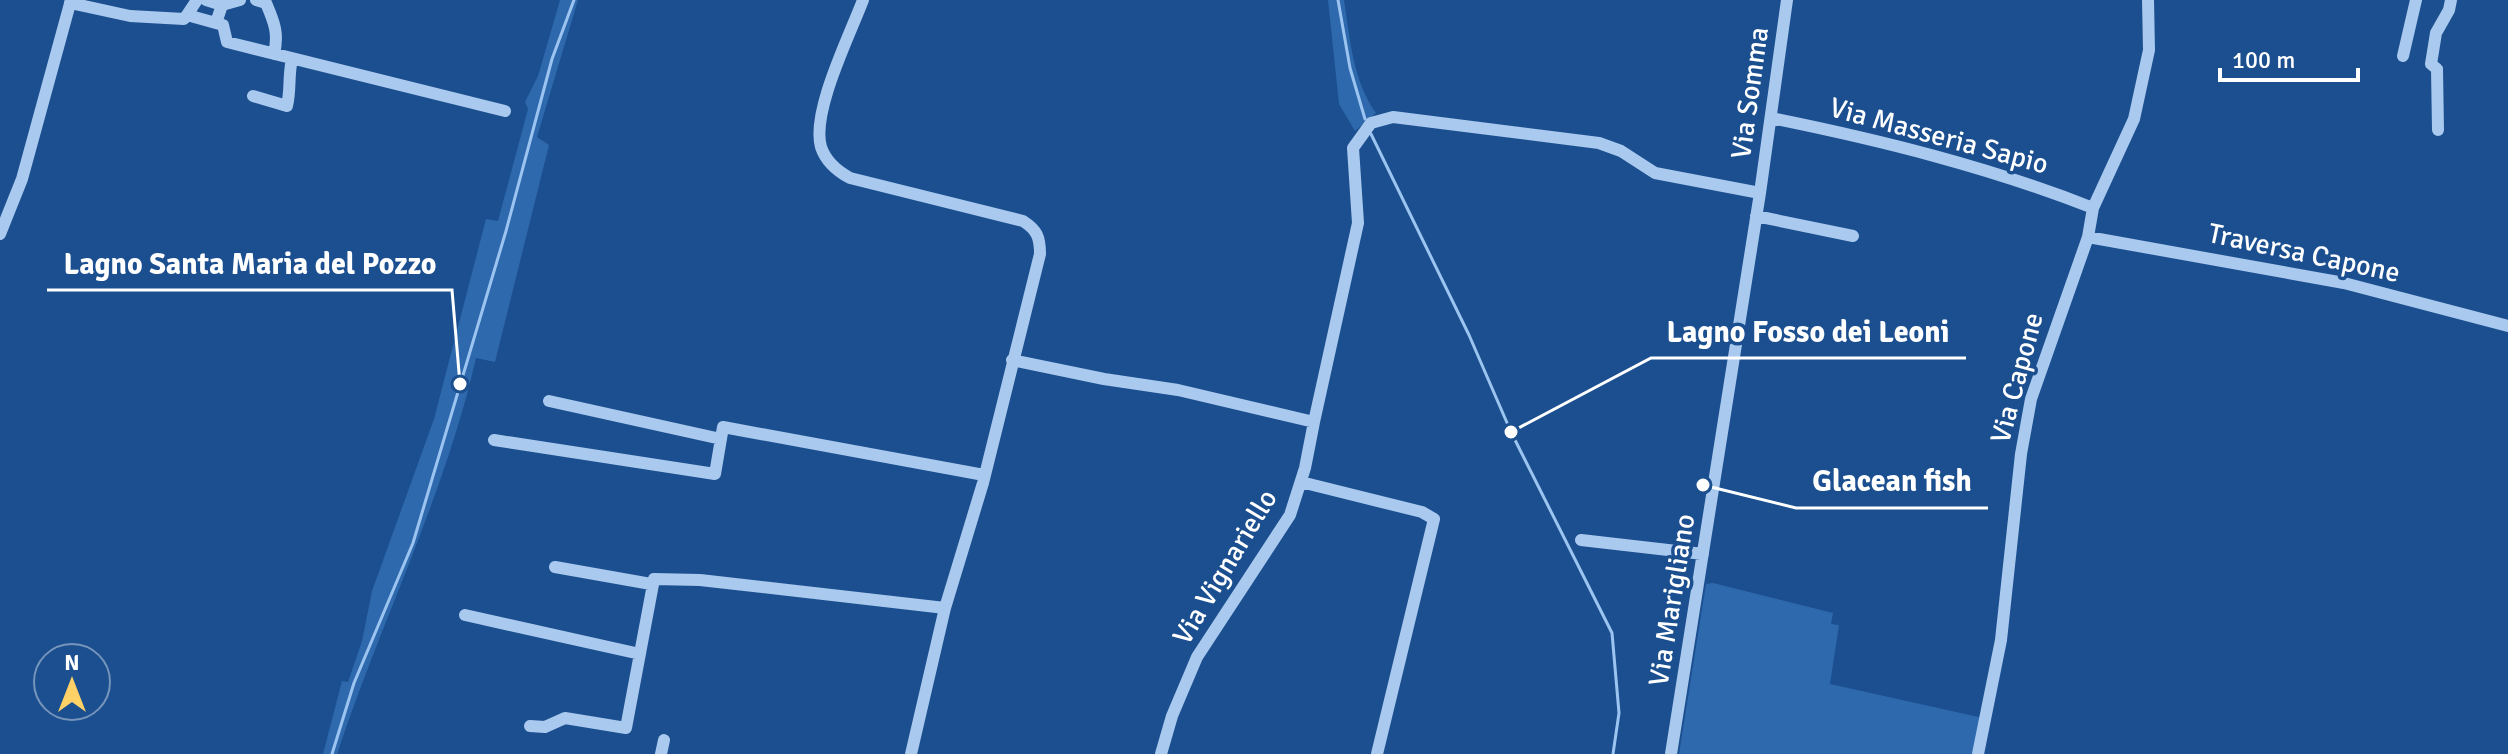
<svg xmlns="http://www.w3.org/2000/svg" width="2508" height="754" font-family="Signika,sans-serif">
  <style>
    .green { fill: #2e69ad }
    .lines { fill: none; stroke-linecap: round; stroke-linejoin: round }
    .stream { stroke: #9cc4f0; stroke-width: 3 }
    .minor { stroke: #a9c9ee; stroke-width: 12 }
    .labels { text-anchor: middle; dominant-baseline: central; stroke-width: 7; stroke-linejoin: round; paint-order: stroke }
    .street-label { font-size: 28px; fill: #fff; stroke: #1b4f8f }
    .leader { fill: none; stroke: #fff; stroke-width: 3 }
    .callout-dot { fill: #fff; stroke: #1b4f8f; stroke-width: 3 }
    .callout-label { font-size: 30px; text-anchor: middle; font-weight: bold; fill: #fff; stroke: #1b4f8f; stroke-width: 7; stroke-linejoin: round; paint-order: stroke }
  </style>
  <rect width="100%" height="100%" fill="#1b4f8f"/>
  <path class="green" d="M560,0H578L537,137L549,145L495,362L476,358C445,495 381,621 337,754H323L342,681L348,682L362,641L372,591L434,419L486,219L498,221L528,109L525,102L538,76Z
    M1328,0H1344C1350,39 1353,81 1376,113L1355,131L1339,104Z
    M1713,583L1833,613L1831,624L1839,625L1830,684L1983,718L1975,754H1679L1706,584Z"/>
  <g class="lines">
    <path class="stream" d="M1338,0L1350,68L1365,119
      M1371,134L1469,335L1511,432L1612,633L1619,713L1613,754
      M332,754L354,683L413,543L506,231L552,59L574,0"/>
    <path class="minor" d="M206,0L222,5L216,23
      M256,0L266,3C274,22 279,33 274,54
      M863,0C850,35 811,112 821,147C826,162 837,171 850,178L1023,221C1037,230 1040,237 1040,254L983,483L945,608L911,754
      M70,3L130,16L184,19L187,15L223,25L227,42L505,111
      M222,5L240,0
      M187,15L197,0
      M2403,56L2416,0
      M253,96L287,106C291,89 288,76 292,59
      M1771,118C1880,140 1989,167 2093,208
      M2438,130L2437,69L2431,64L2436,33L2449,10L2451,0
      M1756,216L1853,236
      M0,234L22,179L71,0
      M2088,237L2344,283L2508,326
      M1012,360L1104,379L1178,390L1314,422L1305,468L1290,515L1197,657L1172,716L1161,754
      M549,401L721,439
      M1314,422L1358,223L1353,148L1371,123L1393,117L1599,143L1621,151L1655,173L1760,193
      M494,440L715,474L723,427L984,475
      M1301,482L1422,512L1434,519L1377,754
      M1581,540L1703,554
      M555,567L651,584
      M465,615L640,654
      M530,726L545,727L565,718L626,728L654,579L700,580L945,608
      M661,754L664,740
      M1671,754L1760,193L1787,0
      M1978,754L2001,640L2021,454L2031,399L2088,237L2093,208L2134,119L2149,50L2148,0"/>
  </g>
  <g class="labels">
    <g class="street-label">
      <text transform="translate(1750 93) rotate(-82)">Via Somma</text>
      <text transform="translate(1939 136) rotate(15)">Via Masseria Sapio</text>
      <text transform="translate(2304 253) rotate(12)">Traversa Capone</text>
      <text transform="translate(2017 378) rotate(-75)">Via Capone</text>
      <text transform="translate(1225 567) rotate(-59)">Via Vignariello</text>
      <text transform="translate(1672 600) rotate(-81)">Via Marigliano</text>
    </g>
  </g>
  <path class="leader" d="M460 384L452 290H47M1511 432L1651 358H1966M1703 485L1796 508H1988"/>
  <g class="callout-dot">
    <circle cx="460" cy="384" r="8"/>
    <circle cx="1511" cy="432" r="8"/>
    <circle cx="1703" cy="485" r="8"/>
  </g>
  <g class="callout-label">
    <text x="250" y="274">Lagno Santa Maria del Pozzo</text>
    <text x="1808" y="342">Lagno Fosso dei Leoni</text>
    <text x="1892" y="491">Glacean fish</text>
  </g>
  <g transform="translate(72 682)"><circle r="38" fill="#1b4f8f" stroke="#7695bc" stroke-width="2"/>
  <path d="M0-6L14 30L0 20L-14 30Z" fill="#ffd166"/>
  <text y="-12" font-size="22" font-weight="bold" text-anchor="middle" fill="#ffffff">N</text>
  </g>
  <path d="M2220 68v12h138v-12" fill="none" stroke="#ffffff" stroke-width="4"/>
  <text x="2232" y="68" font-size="24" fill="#ffffff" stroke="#1b4f8f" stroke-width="6" paint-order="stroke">100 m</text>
</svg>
